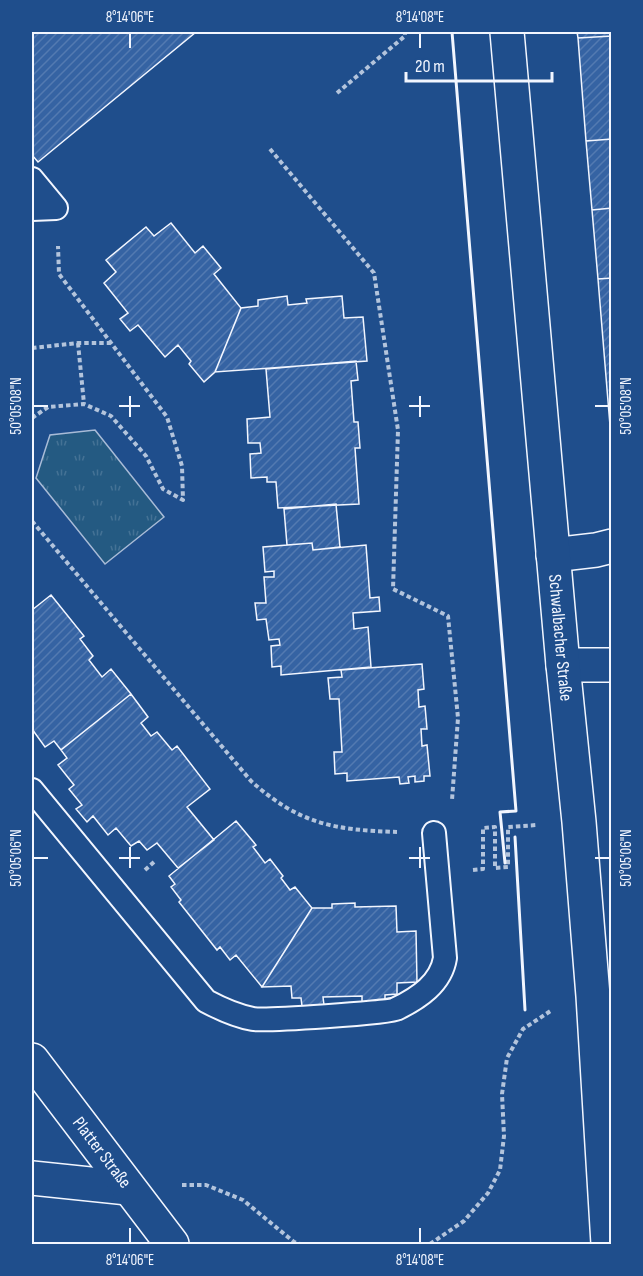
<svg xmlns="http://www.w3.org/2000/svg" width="643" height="1276" font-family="'Sofia Sans Condensed',sans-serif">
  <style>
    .park { fill: url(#park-tufts); stroke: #a8bbd7; stroke-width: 1.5 }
    .building { fill: url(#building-hatch); stroke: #f2f6ff; stroke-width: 1.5 }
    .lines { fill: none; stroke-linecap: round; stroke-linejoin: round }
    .service-casing { stroke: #f2f6ff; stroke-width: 26 }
    .minor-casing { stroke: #f2f6ff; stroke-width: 36 }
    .tertiary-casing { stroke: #f2f6ff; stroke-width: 36 }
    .secondary-casing { stroke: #f2f6ff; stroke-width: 36 }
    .path { stroke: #b3c4dc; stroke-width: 4; stroke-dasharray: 4.5 3; stroke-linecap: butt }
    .service { stroke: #1f4e8c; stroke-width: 22 }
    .minor { stroke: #1f4e8c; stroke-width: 33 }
    .tertiary { stroke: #1f4e8c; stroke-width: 33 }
    .secondary { stroke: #1f4e8c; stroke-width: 33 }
    .wall { stroke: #f2f6ff; stroke-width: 3 }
    .ticks { fill: none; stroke: #f2f6ff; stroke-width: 2 }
    .labels { text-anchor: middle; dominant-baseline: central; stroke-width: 4.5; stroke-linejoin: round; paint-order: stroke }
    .street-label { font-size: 18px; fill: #f2f6ff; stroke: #1f4e8c }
    .neatline { fill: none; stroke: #f2f6ff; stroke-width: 2 }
    .ticks-label { font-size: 15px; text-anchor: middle; fill: #f2f6ff }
  </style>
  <defs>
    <pattern id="park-tufts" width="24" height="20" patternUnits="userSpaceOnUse" patternTransform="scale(1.5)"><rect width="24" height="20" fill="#245a82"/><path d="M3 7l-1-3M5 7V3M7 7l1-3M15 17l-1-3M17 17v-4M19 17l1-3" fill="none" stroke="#447295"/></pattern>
    <pattern id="building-hatch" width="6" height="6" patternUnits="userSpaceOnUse" patternTransform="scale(1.5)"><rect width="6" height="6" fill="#3563a3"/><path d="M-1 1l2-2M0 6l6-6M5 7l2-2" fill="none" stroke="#537ab1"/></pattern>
  </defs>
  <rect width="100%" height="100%" fill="#1f4e8c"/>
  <path class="park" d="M95,430L164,517L105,564L36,478L50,435Z"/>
  <path class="building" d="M32,32H196L38,162L32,155Z
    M577,32H612V36L578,38Z
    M612,36V139L586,141L578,38Z
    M612,139V208L592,210L586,141Z
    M612,208V278L598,279L592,210Z
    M171,223L195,253L203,246L221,268L214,274L241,308L215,372L204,382L189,364L191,361L178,345L165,357L138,325L130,331L120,319L128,313L104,283L116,272L106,260L146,227L154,236Z
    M612,278V450L598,279Z
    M287,296L288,305L307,303L306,299L342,296L344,318L363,317L367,361L215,372L241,308L258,306V300Z
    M356,361L358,380L351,381L354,422H358L360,448H355L359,504L278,508L276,482H267V477L251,478L250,454L261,453L260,443H248L247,419L270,417L266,369Z
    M336,504L340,547L313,550L312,543L287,545L284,509Z
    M312,543L313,550L366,545L370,598L379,597L380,611L353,613L354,629L368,627L371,667L281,675V666L272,667L271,646L280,645L279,639L269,640L266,619L257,620L255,603H266L264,577H274V571L265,572L263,547Z
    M51,595L84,636L80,639L93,656L89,660L102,677L111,669L131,694L61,750L54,741L45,747L32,729V610Z
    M422,664L424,689L418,690L419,707L425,706L427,729H421L422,746L427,745L430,776H424V781L415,782V776L408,777L409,783L400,784L399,777L347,781V773L335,774L334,752H342L339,699H330L328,678L342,677L341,670Z
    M131,694L148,717L141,723L151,736L157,732L172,750L177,746L210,789L187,807L214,840L178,868L157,843L147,850L139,841L131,846L116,828L108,835L93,816L87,822L76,809L82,805L69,789L74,785L58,765L67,758L61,750Z
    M236,821L256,845L253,847L265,863L270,859L283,876L281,878L290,890L295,887L312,908L262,987L236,955L230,960L220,947L217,950L179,902L181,900L171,887L175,884L169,876Z
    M355,903V907L396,906L397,932L416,931L417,982L397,983V994L385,995V1002L362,1003V996L323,997L324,1005L302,1006L301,998H292L291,986L262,987L312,908H332V904Z"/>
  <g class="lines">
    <g class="service-casing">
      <path id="service" d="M32,179L56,208
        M32,209L56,208
        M32,790L206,1001C221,1009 236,1016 253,1019C264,1021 389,1013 396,1009C419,998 441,983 445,958L434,833"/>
    </g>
    <g class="minor-casing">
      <path id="minor" d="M553,555L596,550L612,546
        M563,665H612
        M32,1178L128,1188"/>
    </g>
    <g class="tertiary-casing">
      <g id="tertiary">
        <path id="s1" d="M507,32L563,665L579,822L593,996L608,1244"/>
      </g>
    </g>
    <g class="secondary-casing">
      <g id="secondary">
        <path id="s2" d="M32,1060L172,1244"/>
      </g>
    </g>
    <path class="path" d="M337,93L405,36V32
      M270,149L374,273L398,430L393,589L448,616L458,718L452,800
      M78,343L84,404
      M32,348L78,343H110
      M32,418L48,407L84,404L111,416L146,456L163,489L183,500L182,466L167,417L59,274L58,246
      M32,521L251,781C299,824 334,830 397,832
      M145,870L154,862
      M473,870L483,869V828L495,827V868L508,867V827L537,825
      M182,1185H206L243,1200L294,1242L300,1244
      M430,1244L464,1221L488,1193L500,1170L504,1136L502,1094L507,1058L523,1029L552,1010"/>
    <use href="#service" class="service"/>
    <use href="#minor" class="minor"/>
    <use href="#tertiary" class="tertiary"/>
    <use href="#secondary" class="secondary"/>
    <path class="wall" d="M452,32L516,811L500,812L505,863
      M515,837L525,1010"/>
  </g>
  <path class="ticks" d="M130,33V48M420,33V48M130,396V417M420,396V417M33,406H48M119,406H140M409,406H430M595,406H610M130,847V868M420,847V868M33,858H48M119,858H140M409,858H430M595,858H610M130,1228V1243M420,1228V1243"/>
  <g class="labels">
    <g class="street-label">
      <text stroke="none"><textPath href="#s1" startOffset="608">Schwalbacher Straße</textPath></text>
      <text stroke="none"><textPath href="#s2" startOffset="116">Platter Straße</textPath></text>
    </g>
  </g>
  <rect width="643" height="1276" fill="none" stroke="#1f4e8c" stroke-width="66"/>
  <path d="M406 72v9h146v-9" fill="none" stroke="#f2f6ff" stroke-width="3"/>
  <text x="415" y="72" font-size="18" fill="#f2f6ff" stroke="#1f4e8c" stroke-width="4.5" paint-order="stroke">20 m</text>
  <rect x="33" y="33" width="577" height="1210" class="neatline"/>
  <g class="ticks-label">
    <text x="130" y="22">8°14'06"E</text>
    <text x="420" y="22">8°14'08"E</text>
    <text transform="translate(16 406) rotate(-90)" y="5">50°05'08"N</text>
    <text transform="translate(626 406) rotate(-90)" y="5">50°05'08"N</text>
    <text transform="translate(16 858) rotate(-90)" y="5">50°05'06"N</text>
    <text transform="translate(626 858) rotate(-90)" y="5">50°05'06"N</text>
    <text x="130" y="1265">8°14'06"E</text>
    <text x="420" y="1265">8°14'08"E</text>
  </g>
</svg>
